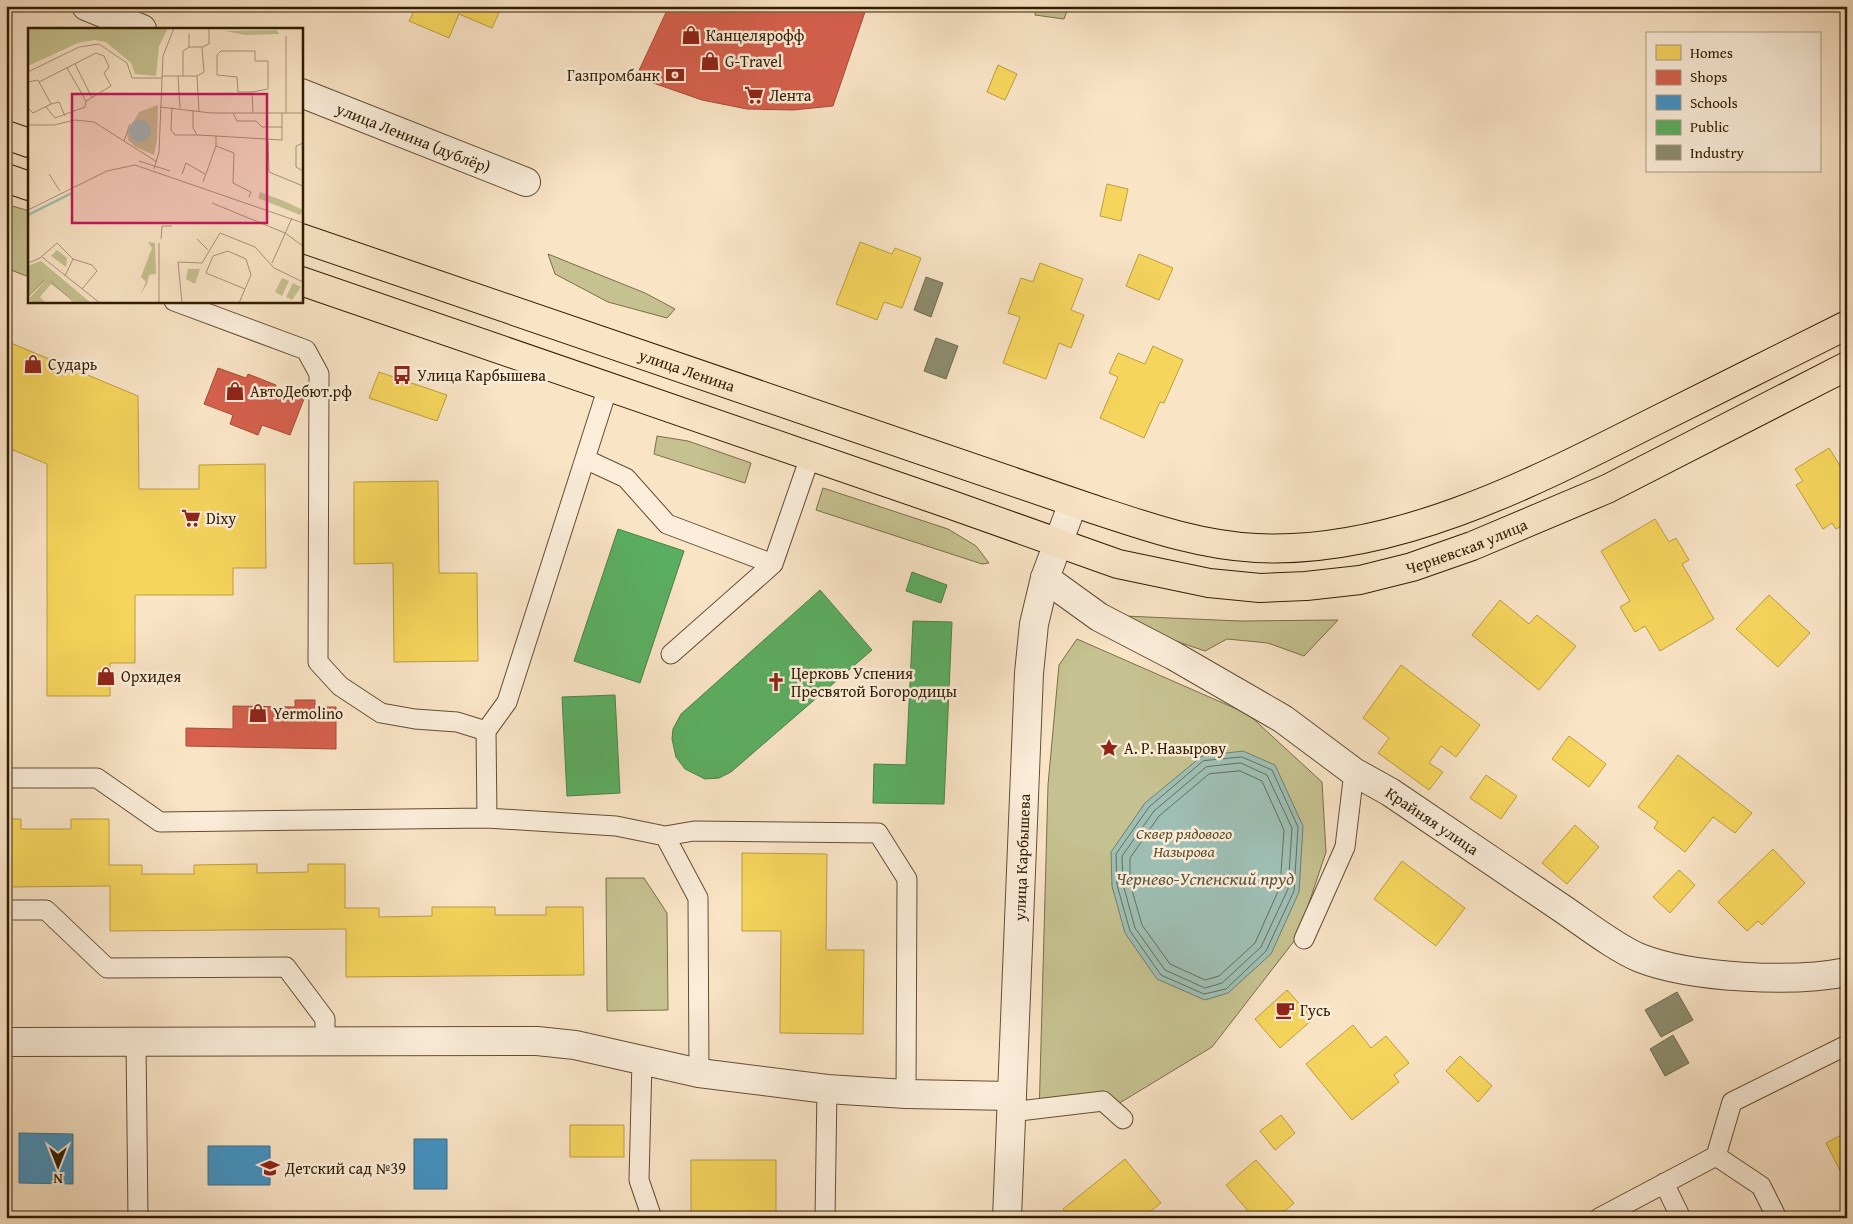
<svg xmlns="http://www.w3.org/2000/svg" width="1853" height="1224" font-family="'Gentium Book Plus',serif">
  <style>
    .green { fill: #c6c190; stroke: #7c6e48 }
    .water { fill: #9ebfb5; stroke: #727e6d }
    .homes { fill: #f6d55c; stroke: #bb9e40 }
    .shops { fill: #d6604d; stroke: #a44c36 }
    .schools { fill: #4393c3; stroke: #3e6f88 }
    .public { fill: #5aae61; stroke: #4e8244 }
    .industry { fill: #8c8c6e; stroke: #716a4d }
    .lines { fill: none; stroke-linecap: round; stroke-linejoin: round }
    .shore { stroke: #686e5a; stroke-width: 1 }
    .service-casing { stroke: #634e32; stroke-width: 21 }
    .minor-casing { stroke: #634e32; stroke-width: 30 }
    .tertiary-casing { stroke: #634e32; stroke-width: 30 }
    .primary-casing { stroke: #311c00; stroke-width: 30 }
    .service { stroke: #fbedda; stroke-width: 19 }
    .minor { stroke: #fbedda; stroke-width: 28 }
    .tertiary { stroke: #fbedda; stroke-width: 28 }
    .primary { stroke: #f9e4c6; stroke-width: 28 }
    .labels { text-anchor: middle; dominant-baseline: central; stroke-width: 5; stroke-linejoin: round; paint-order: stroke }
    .poi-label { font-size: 16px; fill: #311c00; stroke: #fbedda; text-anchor: start }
    .street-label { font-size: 16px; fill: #311c00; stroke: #fbedda }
    .park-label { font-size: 16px; font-style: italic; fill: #5e4e2b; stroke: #fbedda }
    .water-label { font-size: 18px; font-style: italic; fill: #57553f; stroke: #fbedda }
    .inset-river { fill: none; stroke: #9ebfb5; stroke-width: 2.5 }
    .inset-road { fill: none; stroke: #a99477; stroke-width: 1 }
    .view { fill: #c2185b; fill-opacity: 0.15; stroke: #c2185b; stroke-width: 2.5 }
    .inset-edge { fill: none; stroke: #311c00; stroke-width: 2.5 }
  </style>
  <rect width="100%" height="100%" fill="#f9e4c6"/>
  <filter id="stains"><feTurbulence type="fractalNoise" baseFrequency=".004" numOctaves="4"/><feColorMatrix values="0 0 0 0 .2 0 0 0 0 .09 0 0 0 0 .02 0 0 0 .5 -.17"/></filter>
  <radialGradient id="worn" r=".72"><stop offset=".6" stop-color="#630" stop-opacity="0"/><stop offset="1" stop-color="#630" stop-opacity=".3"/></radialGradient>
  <path class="green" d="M1036,6H1069L1064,19L1035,15Z
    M6,204L29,211V277L6,268Z
    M548,254L645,293L675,309L667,318L608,302L555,274Z
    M657,436L688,441L751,463L745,483L654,454Z
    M823,488L948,529L976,546L989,563L982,564L816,510Z
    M1124,616L1240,621L1338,620L1304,656L1268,643L1227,639L1205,651L1120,622Z
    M1077,639L1248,714L1322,782L1326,852L1298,936L1212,1047L1108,1110L1039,1117L1048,785L1059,665Z
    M606,878H644L667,913L668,1010L607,1011Z"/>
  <path class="water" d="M1243,751L1275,765L1303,826L1299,892L1271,954L1228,993L1205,1000L1157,979L1125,933L1112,886L1111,852L1145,803L1202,756Z"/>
  <path class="homes" d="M397,6H502L492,28L459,14L449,38L409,21L413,13Z
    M998,65L1017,74L1005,100L987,92Z
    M1107,184L1128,189L1121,221L1100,216Z
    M860,242L892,254L895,248L921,258L902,308L884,302L877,320L836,304Z
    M1139,254L1173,268L1159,300L1126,286Z
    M1040,263L1083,279L1071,310L1084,315L1071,348L1059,343L1046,379L1003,363L1020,317L1008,313L1021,278L1033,282Z
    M6,341L138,396L139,489H199V465L265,464L266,568H233V595H135V663H110V696H47V464L6,447Z
    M1153,346L1183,360L1164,403L1160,402L1144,438L1100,418L1118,377L1109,373L1118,353L1145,364Z
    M379,372L447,395L437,421L369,398Z
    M1829,448L1847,477V523L1836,529L1832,523L1823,529L1796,485L1803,481L1795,469Z
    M438,481L439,573H477L478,661L394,662L393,563L354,564V482Z
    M1655,519L1669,542L1676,538L1689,560L1682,564L1714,619L1660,651L1645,626L1635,632L1620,607L1630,601L1601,551Z
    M1769,595L1810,633L1778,667L1736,629Z
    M1500,600L1529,624L1537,615L1576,646L1539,690L1472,635Z
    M1401,665L1480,725L1456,757L1441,746L1429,763L1443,772L1429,790L1378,753L1389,738L1363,718Z
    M1569,736L1606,764L1589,787L1552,759Z
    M1678,755L1752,813L1735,833L1713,817L1685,852L1654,828L1658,822L1638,807Z
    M1486,775L1517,796L1501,819L1470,798Z
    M6,819H21V829H71V819H109V865H142V874H194V865L257,864V873L308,872V864H345V908H379V917L432,916V907H495V915H546V907H583L584,975L346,977V929L110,931V886L6,887Z
    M1575,825L1599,847L1567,884L1542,863Z
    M1773,849L1805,883L1762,925L1758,921L1747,931L1718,902Z
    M742,853L827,854L826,950H864L863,1034L780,1033L781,931H742Z
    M1402,861L1465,908L1436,946L1374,899Z
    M1679,870L1695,885L1670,913L1653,897Z
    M1287,990L1313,1019L1280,1048L1255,1019Z
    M1353,1025L1371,1048L1386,1036L1409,1063L1394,1075L1399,1082L1352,1120L1306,1064Z
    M1460,1056L1492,1086L1478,1102L1446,1071Z
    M1281,1115L1295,1133L1275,1150L1260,1131Z
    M570,1125H624V1157H570Z
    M1847,1132V1184L1826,1143Z
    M1125,1159L1161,1203L1142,1218H1070L1063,1209Z
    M691,1160H776V1218H691Z
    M1256,1160L1294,1203L1277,1218H1254L1226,1185Z"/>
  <path class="shops" d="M669,6H867L833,106L793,110L747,109L702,100L636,77Z
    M218,368L246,378L248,374L276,385L275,389L304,399L290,435L262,425L258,435L230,424L233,415L204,404Z
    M295,700H315V707H336V749L186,746V728L233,729V706L295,707Z"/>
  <path class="schools" d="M19,1133L73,1134V1184L19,1183Z
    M414,1139H447V1189H414Z
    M208,1146H270V1185H208Z"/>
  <path class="public" d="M618,529L684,551L640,683L574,661Z
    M912,572L947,585L941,603L906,591Z
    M820,590L872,650L731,772L719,778L705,779L685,769L676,757L672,739L673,729L681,714Z
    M913,621L952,622L944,804L873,803L874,764L906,765Z
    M615,695L620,793L567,796L562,697Z"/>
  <path class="industry" d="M926,277L943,283L931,317L914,310Z
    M936,338L958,346L946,379L924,371Z
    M1677,992L1693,1020L1661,1037L1645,1010Z
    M1673,1035L1689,1063L1665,1076L1650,1049Z"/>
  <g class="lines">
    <path class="shore" d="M1242,757L1272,770L1298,827L1294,891L1266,951L1226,989L1204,994L1161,975L1130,931L1117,885L1116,854L1149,807L1203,761Z
      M1241,763L1267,775L1292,828L1288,889L1261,947L1222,983L1205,988L1165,970L1135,928L1123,884L1122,856L1154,811L1206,767Z
      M1240,771L1262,781L1284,830L1280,887L1255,943L1219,976L1205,980L1170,964L1142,925L1130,883V858L1159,816L1209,774Z"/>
    <g class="service-casing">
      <path id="service" d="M174,301L306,350L319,374L318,662L340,686L381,713L415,719L457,722L486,731L487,818L616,826L665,836L698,898L699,1073
        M585,459L626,478L667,524L773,564L810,457
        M671,654L773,564
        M486,731L507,702L608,387
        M6,778H97L160,822L487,818
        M665,836L694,831L878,833L907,879L906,1094
        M6,910H46L107,968L286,967L325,1019V1042
        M1304,939L1345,847L1354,772
        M136,1042L138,1218
        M642,1061L639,1180L652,1218
        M1011,1112L1103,1101L1123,1119
        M1716,1156L1761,1186L1777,1218
        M1664,1183L1681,1218
        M825,1218L827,1089
        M1599,1218L1716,1156L1732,1102L1847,1045"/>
    </g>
    <g class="minor-casing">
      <g id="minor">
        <path d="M86,6L142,29"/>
        <path id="s1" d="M301,93L526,182"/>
        <path id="s2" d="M1045,578L1099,617L1174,656L1283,719L1354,772L1390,792C1445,829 1501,867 1557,905C1580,920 1615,948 1640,958C1691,978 1793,983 1847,972"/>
        <path d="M6,1042L537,1041L575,1045L699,1073L827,1089L906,1094L1012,1096"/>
      </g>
    </g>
    <g class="tertiary-casing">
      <g id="tertiary">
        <path id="s3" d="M1007,1218L1029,673L1034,624L1045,578L1073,503"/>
      </g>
    </g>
    <g class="primary-casing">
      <g id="primary">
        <path d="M6,135L29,143"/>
        <path d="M6,178L29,186"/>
        <path id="s4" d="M301,238L1090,508C1145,526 1198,545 1256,548C1391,555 1529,485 1647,425C1714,392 1780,358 1847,325"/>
        <path id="s5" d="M301,281L949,504L1118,564L1209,583L1260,588L1306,586L1360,580L1412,567L1472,546L1607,489L1847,366"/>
      </g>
    </g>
    <use href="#service" class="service"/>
    <use href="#minor" class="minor"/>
    <use href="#tertiary" class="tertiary"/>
    <use href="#primary" class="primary"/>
  </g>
  <defs>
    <g id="shop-bare" transform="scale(1.5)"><path d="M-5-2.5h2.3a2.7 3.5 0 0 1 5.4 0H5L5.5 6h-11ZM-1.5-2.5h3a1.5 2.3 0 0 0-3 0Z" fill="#8f2418" stroke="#fbedda" stroke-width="2.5" paint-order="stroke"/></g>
    <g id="bank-bare" transform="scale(1.5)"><path d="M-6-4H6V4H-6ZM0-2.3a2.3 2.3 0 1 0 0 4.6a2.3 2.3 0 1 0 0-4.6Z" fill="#8f2418" stroke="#fbedda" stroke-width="2.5" paint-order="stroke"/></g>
    <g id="supermarket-bare" transform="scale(1.5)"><path d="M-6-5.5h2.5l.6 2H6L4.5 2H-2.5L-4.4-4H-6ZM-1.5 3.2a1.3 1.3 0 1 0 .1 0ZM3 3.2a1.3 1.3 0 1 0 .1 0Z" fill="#8f2418" stroke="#fbedda" stroke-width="2.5" paint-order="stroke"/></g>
    <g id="bus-bare" transform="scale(1.5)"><path d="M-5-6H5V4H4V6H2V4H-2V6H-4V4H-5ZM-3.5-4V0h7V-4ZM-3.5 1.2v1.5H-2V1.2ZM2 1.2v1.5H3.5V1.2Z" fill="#8f2418" stroke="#fbedda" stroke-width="2.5" paint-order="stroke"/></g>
    <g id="church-bare" transform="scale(1.5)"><path d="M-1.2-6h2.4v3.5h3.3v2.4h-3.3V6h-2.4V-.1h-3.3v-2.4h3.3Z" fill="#8f2418" stroke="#fbedda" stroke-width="2.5" paint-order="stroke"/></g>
    <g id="sight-bare" transform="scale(1.5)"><path d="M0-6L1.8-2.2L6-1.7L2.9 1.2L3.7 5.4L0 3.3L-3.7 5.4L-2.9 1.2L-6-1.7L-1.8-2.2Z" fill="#8f2418" stroke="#fbedda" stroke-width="2.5" paint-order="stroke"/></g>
    <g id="cafe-bare" transform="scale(1.5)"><path d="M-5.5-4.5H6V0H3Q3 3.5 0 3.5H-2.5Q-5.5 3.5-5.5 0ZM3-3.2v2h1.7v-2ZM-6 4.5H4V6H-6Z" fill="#8f2418" stroke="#fbedda" stroke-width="2.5" paint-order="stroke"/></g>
    <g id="school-bare" transform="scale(1.5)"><path d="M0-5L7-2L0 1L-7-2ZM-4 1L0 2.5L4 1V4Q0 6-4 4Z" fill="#8f2418" stroke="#fbedda" stroke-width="2.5" paint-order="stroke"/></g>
  </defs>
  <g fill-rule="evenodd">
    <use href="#shop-bare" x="691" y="35"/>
    <use href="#shop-bare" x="710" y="61"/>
    <use href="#bank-bare" x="675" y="75"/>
    <use href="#supermarket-bare" x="754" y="95"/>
    <use href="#shop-bare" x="33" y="364"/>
    <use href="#bus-bare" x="402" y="375"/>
    <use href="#shop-bare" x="235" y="391"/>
    <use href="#supermarket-bare" x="191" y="518"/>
    <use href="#shop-bare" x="106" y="676"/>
    <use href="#church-bare" x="776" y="682"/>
    <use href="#shop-bare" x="258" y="713"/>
    <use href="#sight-bare" x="1109" y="748"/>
    <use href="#cafe-bare" x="1285" y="1010"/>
    <use href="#school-bare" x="270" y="1168"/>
  </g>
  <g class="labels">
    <g class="poi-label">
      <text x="706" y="35">Канцелярофф</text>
      <text x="725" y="61">G-Travel</text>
      <text x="660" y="75" text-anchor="end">Газпромбанк</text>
      <text x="769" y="95">Лента</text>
      <text x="48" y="364">Сударь</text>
      <text x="417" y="375">Улица Карбышева</text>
      <text x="250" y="391">АвтоДебют.рф</text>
      <text x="206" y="518">Dixy</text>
      <text x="791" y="673">Церковь Успения<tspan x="791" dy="18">Пресвятой Богородицы</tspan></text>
      <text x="121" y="676">Орхидея</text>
      <text x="273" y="713">Yermolino</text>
      <text x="1124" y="748">А. Р. Назырову</text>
      <text x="1300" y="1010">Гусь</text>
      <text x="285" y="1168">Детский сад №39</text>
    </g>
    <g class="street-label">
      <text stroke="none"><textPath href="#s1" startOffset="121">улица Ленина (дублёр)</textPath></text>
      <text stroke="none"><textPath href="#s4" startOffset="408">улица Ленина</textPath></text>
      <text stroke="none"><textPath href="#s5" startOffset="1221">Черневская улица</textPath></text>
      <text stroke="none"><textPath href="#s2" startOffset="458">Крайняя улица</textPath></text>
      <text stroke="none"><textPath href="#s3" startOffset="361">улица Карбышева</textPath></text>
    </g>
    <g class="park-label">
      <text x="1184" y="833">Сквер рядового<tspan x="1184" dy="18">Назырова</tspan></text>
    </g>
    <g class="water-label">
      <text x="1205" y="878">Чернево-Успенский пруд</text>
    </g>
  </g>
  <g transform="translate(28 28)">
    <rect width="275" height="275" fill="#f9e4c6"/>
    <path d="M0,0H140L131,18L128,48L107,46L103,35L78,14L67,12L50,15L0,38ZM249,2L251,6L217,7L197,3ZM130,77L129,112L126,127L108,119L100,112L99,105L111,84ZM232,164L256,173L275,182L272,187L230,170ZM120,214L127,215L128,246L121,247L119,256L112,267L118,254L113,249L124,220ZM29,222L39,230L38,239L23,228ZM13,233L63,275H49L23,256L12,269L18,275H5L1,271L17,253L0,268V238ZM160,241H172L167,256L158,251ZM254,250L261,253L254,268L247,264ZM265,255L273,259L264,272L258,269Z" fill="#c6c190"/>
    <path d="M101 103a11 11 0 1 1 22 0a11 11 0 1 1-22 0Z" fill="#9ebfb5"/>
    <path class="inset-river" d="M0,187L44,165"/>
    <path class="inset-road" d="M161,6V19H174M258,8V85M47,36L64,70M39,40L58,73M0,44L51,19L71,16L99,35L104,50H134M134,48H169M150,48L152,80M155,48V23L161,19M0,54L10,52L23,76L5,85L0,80M11,54L68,25L76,28L81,39L76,45L83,58L58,73L57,79L27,90L18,79M224,64H210L209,49L189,47V27L193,23H227V33H240V61L224,64L225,85M23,76L31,74L37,88M132,79L183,85H275M144,79L143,102L147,107H169M165,82V100L169,107L188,108V118L206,125L205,155L223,164L221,169M171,83L169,48L176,44L174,19L181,16V0M205,85L209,93H228L234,99H254M0,97H26L47,92L66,94L129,134M188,108L254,112V85M96,113L102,96M240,113L241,144L275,158M275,115L268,118V139L275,143M111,133L142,143M126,141L131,124L135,28L146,0M21,146L32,163M154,146L158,135L177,146M175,154L188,118M184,175L257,205L275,218M0,182L79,143L107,137L275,195M133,211L134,198H144M169,211L180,222M131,215V275M14,229L72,275M45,231L64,237L69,243L54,261M0,235L12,230L29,215L45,231L37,248M244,235L264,190M22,253L47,275M0,269L16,252M154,275L150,234L174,235L192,205L227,219L246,240L275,254M211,275L223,247L218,231L200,223L185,228L178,245L217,261"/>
    <path class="view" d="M44,66H239V195H44Z"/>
    <rect width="275" height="275" class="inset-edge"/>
  </g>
  <rect width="1853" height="1224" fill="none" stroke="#f9e4c6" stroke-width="25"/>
  <rect x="8" y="8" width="1838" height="1209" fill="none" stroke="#311c00" stroke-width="2.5"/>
  <rect x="12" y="12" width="1828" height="1199" fill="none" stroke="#311c00"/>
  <rect x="1646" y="32" width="175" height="140" fill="#fbedda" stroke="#aa9983"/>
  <rect x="1656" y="45" width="25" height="15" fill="#f6d55c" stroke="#aa9983"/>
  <text x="1690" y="58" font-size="15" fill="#311c00">Homes</text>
  <rect x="1656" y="70" width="25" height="15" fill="#d6604d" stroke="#aa9983"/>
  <text x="1690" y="82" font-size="15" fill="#311c00">Shops</text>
  <rect x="1656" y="95" width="25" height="15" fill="#4393c3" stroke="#aa9983"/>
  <text x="1690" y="108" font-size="15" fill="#311c00">Schools</text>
  <rect x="1656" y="120" width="25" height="15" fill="#5aae61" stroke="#aa9983"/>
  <text x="1690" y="132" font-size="15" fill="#311c00">Public</text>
  <rect x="1656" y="145" width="25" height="15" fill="#8c8c6e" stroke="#aa9983"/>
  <text x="1690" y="158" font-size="15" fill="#311c00">Industry</text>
  <g transform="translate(58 1166) rotate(180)" stroke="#fbedda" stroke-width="4" paint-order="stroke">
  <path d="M0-4L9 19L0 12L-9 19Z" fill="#311c00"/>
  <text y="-8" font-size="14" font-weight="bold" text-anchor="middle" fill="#311c00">N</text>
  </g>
  <rect width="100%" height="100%" filter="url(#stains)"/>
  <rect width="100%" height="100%" fill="url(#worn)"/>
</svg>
